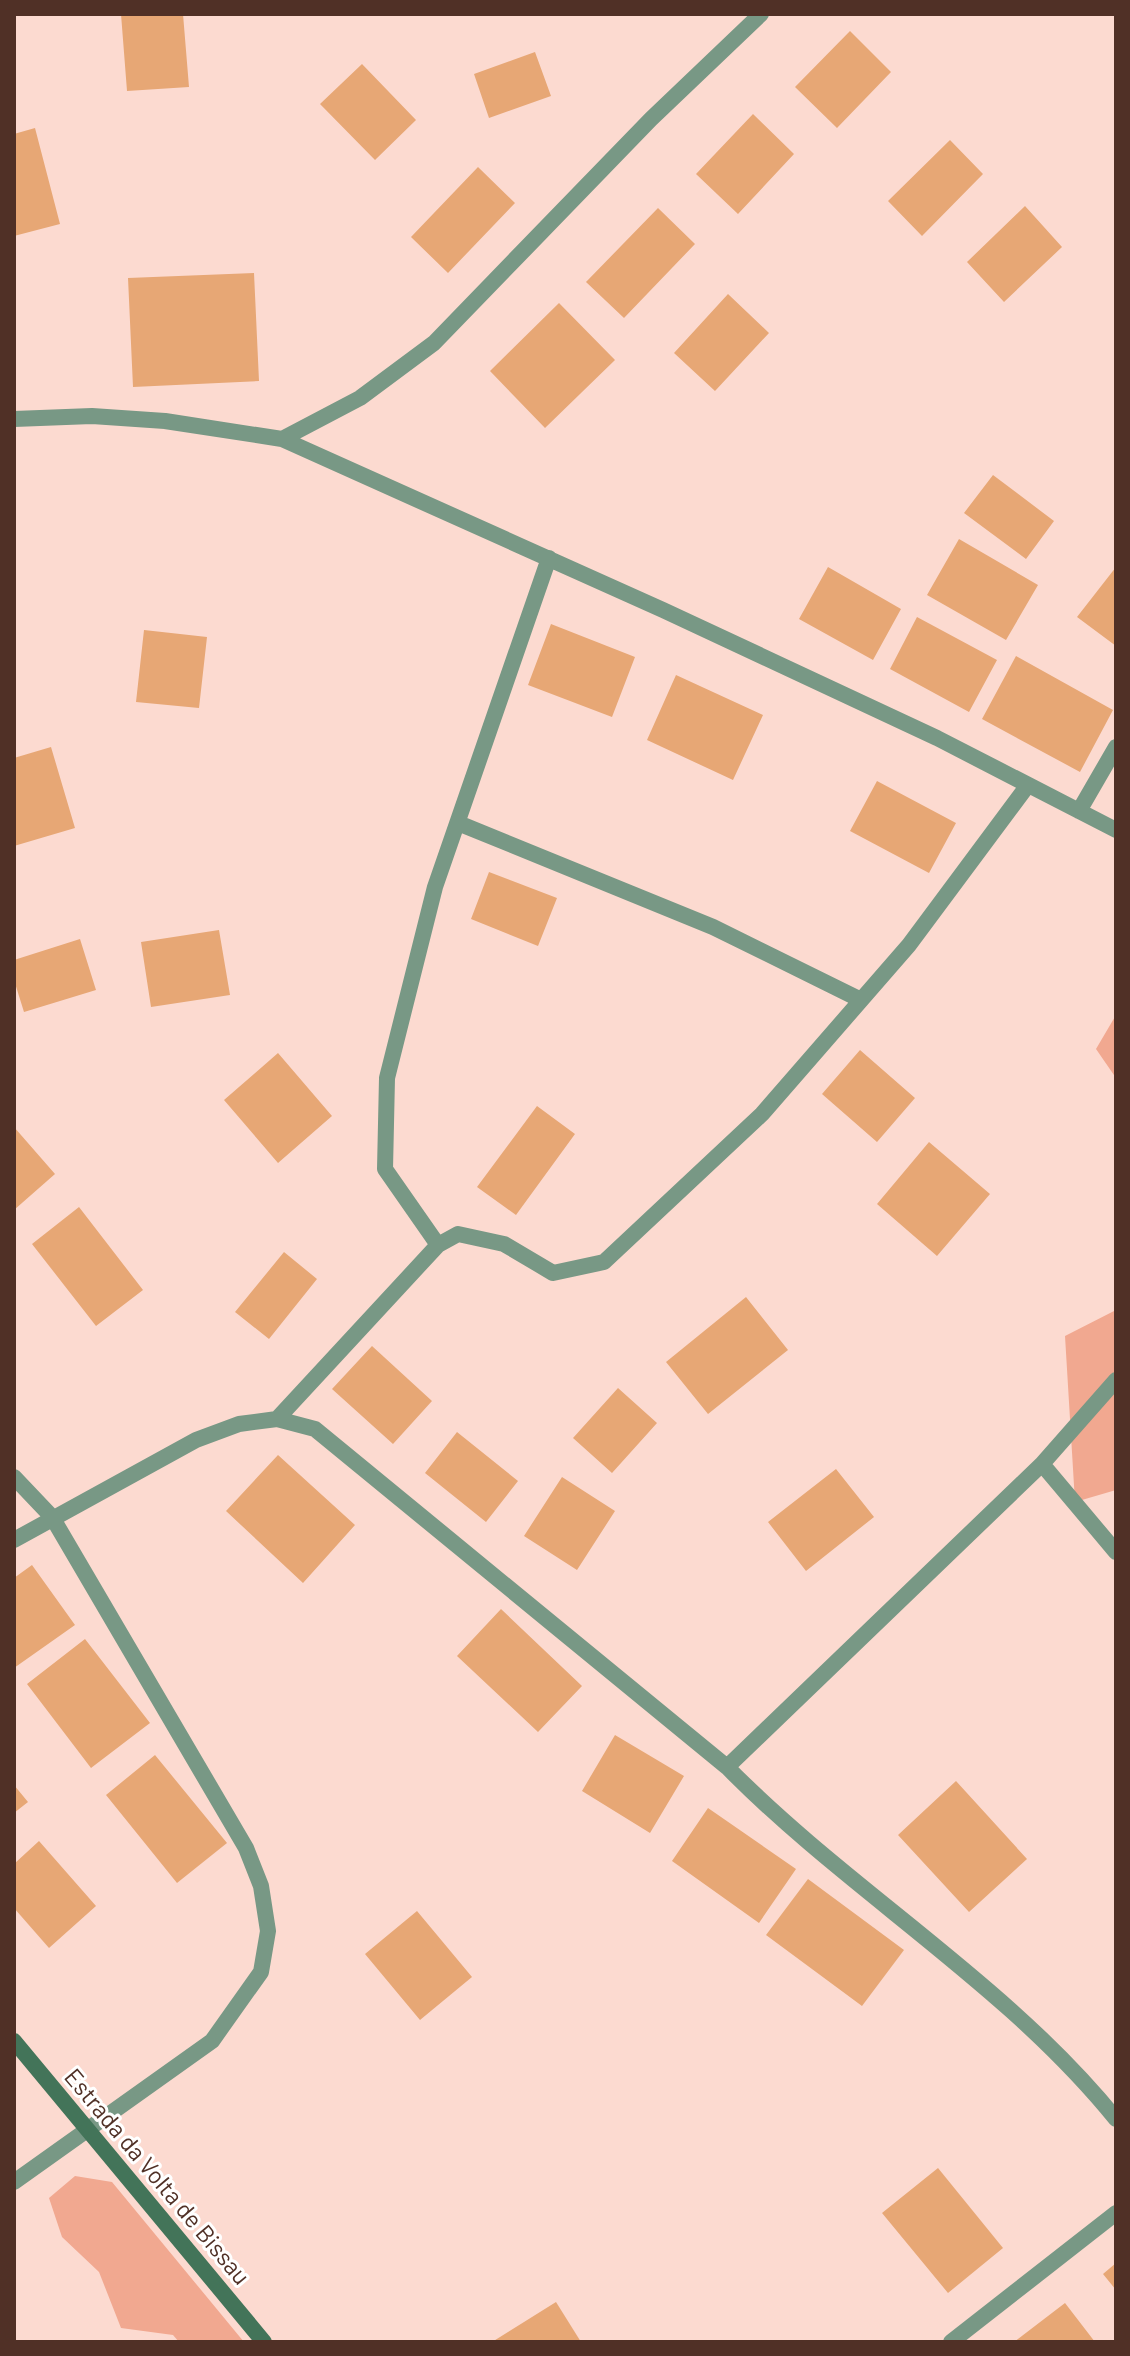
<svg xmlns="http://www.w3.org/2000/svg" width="1130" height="2356" font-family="Barlow,sans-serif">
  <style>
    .green { fill: #f1a890 }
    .building { fill: #e7a775 }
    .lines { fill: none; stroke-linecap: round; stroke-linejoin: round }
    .street { stroke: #789885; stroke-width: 16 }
    .secondary { stroke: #437459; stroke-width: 16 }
    .labels { text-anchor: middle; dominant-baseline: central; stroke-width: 6; stroke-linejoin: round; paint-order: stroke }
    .street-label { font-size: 24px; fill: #503026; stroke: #fff }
  </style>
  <rect width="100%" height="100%" fill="#fcdad0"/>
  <path class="green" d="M1116,1015V1078L1096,1049Z
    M1116,1310V1490L1075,1502L1065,1336Z
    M75,2176L112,2182L244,2342H179L173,2335L121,2328L99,2272L62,2237L49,2198Z"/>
  <path class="building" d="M121,14H183L189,87L127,91Z
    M850,31L891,72L837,128L795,87Z
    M535,52L551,96L489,118L474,74Z
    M362,64L416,120L375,160L320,104Z
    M753,114L794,154L738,214L696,174Z
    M35,128L60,224L14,236V134Z
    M950,140L983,174L922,236L888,201Z
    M478,167L515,203L448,273L411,237Z
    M1025,206L1062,247L1004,302L967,262Z
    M658,208L695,244L624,318L586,282Z
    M254,273L259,381L133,387L128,278Z
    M728,294L769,333L715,391L674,353Z
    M559,303L615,360L545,428L490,371Z
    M993,475L1054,521L1026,559L964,513Z
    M959,539L1038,585L1006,640L927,595Z
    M828,567L901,609L873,660L799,619Z
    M1116,567V646L1077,617Z
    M917,617L997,660L969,712L890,669Z
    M551,624L635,657L612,717L528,685Z
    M144,630L207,637L199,708L136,702Z
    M1016,656L1113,710L1080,772L982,719Z
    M676,675L763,715L733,780L647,740Z
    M51,747L75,828L14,846V758Z
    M877,781L956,823L929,873L850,831Z
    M489,872L557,898L538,946L471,919Z
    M219,930L230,995L151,1007L141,942Z
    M80,939L96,990L24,1012L14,980V960Z
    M860,1050L915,1098L877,1142L822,1094Z
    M278,1053L332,1116L278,1163L224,1100Z
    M537,1106L575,1134L516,1215L477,1187Z
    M14,1127L55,1174L14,1210Z
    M929,1142L990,1194L937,1256L877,1204Z
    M79,1207L143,1290L96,1326L32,1244Z
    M284,1252L317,1279L269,1339L235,1312Z
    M746,1297L788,1350L708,1414L666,1362Z
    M372,1346L432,1401L393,1444L332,1389Z
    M618,1388L657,1423L612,1473L573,1438Z
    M457,1432L518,1481L486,1522L425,1473Z
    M278,1455L355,1525L303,1583L226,1511Z
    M836,1469L874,1517L806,1571L768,1522Z
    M562,1477L615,1511L577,1570L524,1536Z
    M32,1565L75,1625L14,1668V1578Z
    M501,1609L582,1686L538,1732L457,1656Z
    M85,1639L150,1723L91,1768L27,1684Z
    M615,1735L684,1776L650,1833L582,1791Z
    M155,1755L227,1843L177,1883L106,1795Z
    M956,1781L1027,1859L969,1912L898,1835Z
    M14,1785L28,1802L14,1813Z
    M708,1808L796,1869L759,1923L672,1861Z
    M39,1841L96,1906L49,1948L14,1908V1864Z
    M808,1879L904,1950L862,2006L766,1935Z
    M417,1911L472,1977L420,2020L365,1954Z
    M938,2168L1003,2248L948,2293L882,2213Z
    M1116,2263V2290L1103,2274Z
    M556,2302L581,2342H492Z
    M1065,2303L1095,2342H1014Z"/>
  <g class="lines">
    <path class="street" d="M14,419L92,416L165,421L282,439L663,610L937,738L1116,830
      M282,439L360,398L434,343L651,119L761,14
      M1079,811L1116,747
      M458,823L713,927L861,1000
      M438,1245L385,1169L387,1078L435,887L549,558
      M277,1419L438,1245L458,1234L504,1244L553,1273L604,1262L762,1114L909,945L1028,785
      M1042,1464L1116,1552
      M14,1477L52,1517L246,1848L261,1886L268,1931L261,1972L212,2041L14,2182
      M14,1540L196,1440L239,1424L277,1419L315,1429L727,1767C849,1891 1006,1983 1116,2119
      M727,1767L1042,1464L1116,1380
      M951,2342L1116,2213"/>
    <path class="secondary" d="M14,2041L264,2342"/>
  </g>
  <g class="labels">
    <g class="street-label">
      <text transform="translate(158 2176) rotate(50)">Estrada da Volta de Bissau</text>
    </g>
  </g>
  <rect width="1130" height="2356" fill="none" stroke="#503026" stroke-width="32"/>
</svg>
